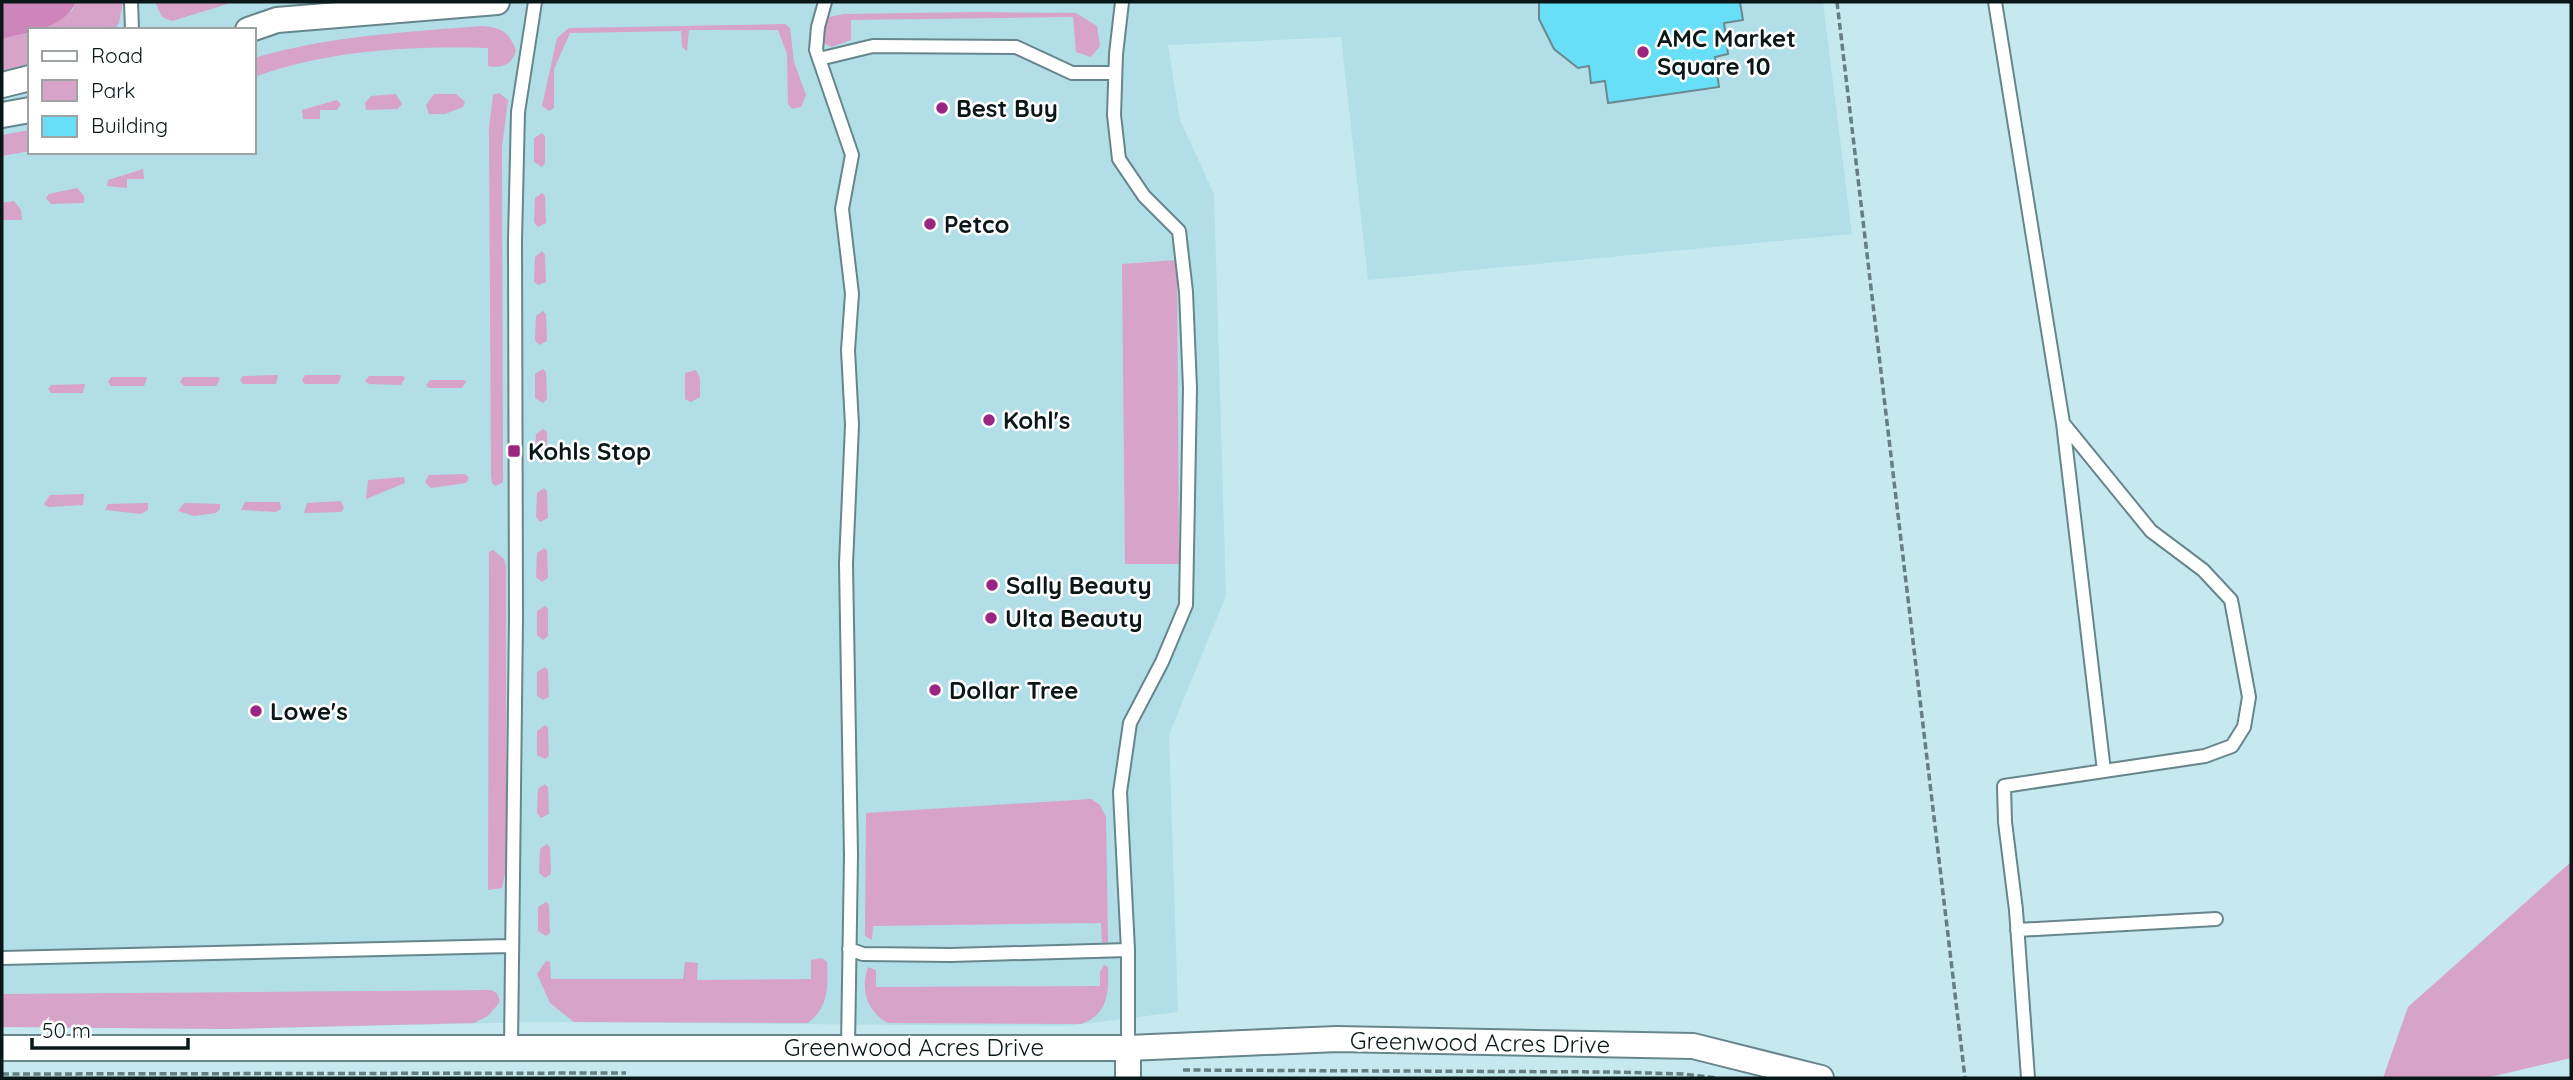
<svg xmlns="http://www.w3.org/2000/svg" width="2573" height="1080" font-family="Quicksand,sans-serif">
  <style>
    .built { fill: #b2dee7; fill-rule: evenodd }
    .green { fill: #d7a3c8 }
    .water { fill: #ce86ba }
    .building { fill: #67dff6; stroke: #6a8990; stroke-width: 2 }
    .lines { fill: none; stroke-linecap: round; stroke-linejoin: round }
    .service-casing { stroke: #66868c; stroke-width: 16 }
    .minor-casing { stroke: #66868c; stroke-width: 28 }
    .path { stroke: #667d81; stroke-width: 3.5; stroke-dasharray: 7 3.5; stroke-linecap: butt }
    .service { stroke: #fff; stroke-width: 12 }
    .minor { stroke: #fff; stroke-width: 24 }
    .poi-dot { fill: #9a2682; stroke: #fff; stroke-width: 2.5 }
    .labels { text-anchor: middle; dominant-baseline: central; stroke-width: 5; stroke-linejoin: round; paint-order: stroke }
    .poi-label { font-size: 24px; font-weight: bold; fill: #0a1719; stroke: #fff; text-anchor: start }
    .street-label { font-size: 24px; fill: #0a1719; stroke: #fff }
  </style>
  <rect width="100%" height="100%" fill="#c6e8ef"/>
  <path class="built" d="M2,2H1823L1852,234L1368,280L1341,37L1168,45L1180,120L1214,194L1226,596L1169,735L1178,1012L1066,1026L539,1022L226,1029L2,1027ZM30,30H254V152H30Z"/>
  <path class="green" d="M76,2H123L119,23L114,30H37L72,11Z
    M155,2H234L172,21L162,17Z
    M976,12L1076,13L1097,26L1100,46L1091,57L1076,52L1073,17L851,20V40L831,47L822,42L825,18L844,14Z
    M785,24L790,28L794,62L806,95L801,107L792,109L788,104L787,54L778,30H689L687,51L682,47L681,31L570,33L554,69V108L549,111L542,106L557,38L569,28Z
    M482,26C501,27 509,32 516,50C513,64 502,69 488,66V48C407,46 330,50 254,77V58C328,36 406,32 482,26Z
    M30,32V64L2,70V39Z
    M499,93L508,100L502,147L503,482L496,486L492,483L491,476L489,128L493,95Z
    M396,94L402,104L398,109L366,110L365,103L371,96Z
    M434,94H456L465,102L463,107L445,114H429L426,105Z
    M337,100L341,104L337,110H320V119H303L302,110Z
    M30,130V151L2,156V135Z
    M542,133L545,136V163L542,167L534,162V138Z
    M143,169L144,179H127V188L107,186L108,180Z
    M77,188L84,196V203L51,204L46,198L49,194Z
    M542,193L545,196L546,223L538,227L534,222L535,198Z
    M14,201L21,210L22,220H2V203Z
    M542,251L545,255L546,282L538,285L534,281L535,257Z
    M1177,260L1179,564H1125L1122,264Z
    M543,311L546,314L547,341L539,345L535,340L536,316Z
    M543,369L546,372L547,399L543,403L535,398V374Z
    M696,370L700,378V397L691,402L685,399V373Z
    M278,375L276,384H243L240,380L243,376Z
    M305,375H340L341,377L338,384H305L302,380Z
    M369,376H403L405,378L401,385L369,384L365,381Z
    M111,377H146L147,379L144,386H111L108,382Z
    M183,377H218L220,379L216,386H184L180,382Z
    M430,380H464L466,382L462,388H429L426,385Z
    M85,384L83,393H51L48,389L51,385Z
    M543,429L547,432V459L543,463L535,458L536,434Z
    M465,474L469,478L466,483L431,488L425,482L429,475Z
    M404,477L405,483L366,499L368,480Z
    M544,488L547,491L548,518L540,522L536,517L537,493Z
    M84,494L83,505L48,507L44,504L50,495Z
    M341,501L344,508L341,512L304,513L307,503Z
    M245,502H280L281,509L276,512L241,510Z
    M148,503V510L141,514L105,510L108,504Z
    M184,503L220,504V509L216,513L194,516L178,511Z
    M544,548L547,551L548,578L542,582L536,577L537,553Z
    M493,550L504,559L506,567V869L502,888L488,890L489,552Z
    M545,606L548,609V636L543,640L537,635V611Z
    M545,667L548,670L549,697L543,700L537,696V672Z
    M545,725L548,728L549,756L545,759L537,755V731Z
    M545,784L548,787L549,814L541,818L537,813L538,789Z
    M1091,799L1100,805L1106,817L1108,942L1102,943L1101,923L873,926L872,940L865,936L866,813Z
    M547,844L550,847L551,874L545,878L539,873L540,849Z
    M2571,862V1058L2486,1078H2383L2408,1007Z
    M546,902L549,905L550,933L546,936L538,931V907Z
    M822,958L827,962C828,987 829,1007 808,1023L574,1022L550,1003L537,974L546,961L550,962L551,979H683L685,962L698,963L697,980L811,979V960Z
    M1104,965L1108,967C1109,992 1108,1015 1081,1024L888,1023C867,1012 860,989 868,967L876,970V987L1100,986V972Z
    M491,990L497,993L500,1002L488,1016L474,1023L226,1029L2,1027V994H6Z"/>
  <path class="water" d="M2,2H76C64,29 27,32 2,39Z"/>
  <path class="building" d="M1539,2H1740L1743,20L1724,23L1728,54L1715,57L1719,87L1608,103L1605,81L1591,83L1589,66L1578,68L1554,49L1539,19Z"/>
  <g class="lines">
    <g class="service-casing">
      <path id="service" d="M131,2L132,30
        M825,2L818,27L816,50L852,155L842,209L852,294L848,350L852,425L846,564L851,855L848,1047
        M1122,2L1116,54L1114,115L1119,159L1144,196L1179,231L1186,292L1190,388L1186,605L1162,662L1130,723L1120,792L1128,950V1048
        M1995,2L2063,423L2104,771L2004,786L2005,822L2016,910L2028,1078
        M819,59L873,46L1016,47L1072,73H1115
        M2063,423L2151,531L2203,570L2231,600L2249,697L2244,727L2232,746L2205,756L2104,771
        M2017,930L2216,919
        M849,949L863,954L951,955L1128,950
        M2,958L512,946
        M511,1047L516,618L515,240L518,112L535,2"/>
    </g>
    <g class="minor-casing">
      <path id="minor" d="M248,30L277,20L497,2
        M2,85L30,78
        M2,115L30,110
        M2,1048H1128L1337,1039L1693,1046L1821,1078
        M1128,1048V1078"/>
    </g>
    <path class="path" d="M1837,2L1965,1078
      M1183,1070L1614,1072L1683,1074L1716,1078
      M2,1074L626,1073"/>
    <use href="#service" class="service"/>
    <use href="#minor" class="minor"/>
  </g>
  <g class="poi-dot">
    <circle cx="1643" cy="52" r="7"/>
    <circle cx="942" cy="108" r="7"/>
    <circle cx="930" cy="224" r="7"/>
    <circle cx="989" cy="420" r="7"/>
    <rect x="507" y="444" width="14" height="14" rx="3.5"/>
    <circle cx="992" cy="585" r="7"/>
    <circle cx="991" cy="618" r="7"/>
    <circle cx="935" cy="690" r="7"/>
    <circle cx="256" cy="711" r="7"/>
  </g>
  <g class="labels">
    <g class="poi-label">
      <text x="1657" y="38">AMC Market<tspan x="1657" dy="28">Square 10</tspan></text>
      <text x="956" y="108">Best Buy</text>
      <text x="944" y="224">Petco</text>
      <text x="1003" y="420">Kohl's</text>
      <text x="528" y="451">Kohls Stop</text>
      <text x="1006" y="585">Sally Beauty</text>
      <text x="1005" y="618">Ulta Beauty</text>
      <text x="949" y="690">Dollar Tree</text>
      <text x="270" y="711">Lowe's</text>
    </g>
    <g class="street-label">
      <text transform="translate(1480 1042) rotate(1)">Greenwood Acres Drive</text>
      <text x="914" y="1047">Greenwood Acres Drive</text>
    </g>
  </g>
  <rect width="2573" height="1080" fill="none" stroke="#0a1719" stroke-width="7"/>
  <rect x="28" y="28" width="228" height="126" fill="#ffffff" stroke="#9da2a3" stroke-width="2"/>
  <rect x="42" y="51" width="35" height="10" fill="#ffffff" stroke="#9da2a3" stroke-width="2"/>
  <text x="91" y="63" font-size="21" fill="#0a1719">Road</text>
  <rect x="42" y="80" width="35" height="21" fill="#d7a3c8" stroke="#9da2a3" stroke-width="2"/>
  <text x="91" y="98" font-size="21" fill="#0a1719">Park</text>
  <rect x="42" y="116" width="35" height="21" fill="#67dff6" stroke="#9da2a3" stroke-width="2"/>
  <text x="91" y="133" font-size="21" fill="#0a1719">Building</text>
  <path d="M32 1038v10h156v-10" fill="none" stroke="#0a1719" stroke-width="3.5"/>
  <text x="42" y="1038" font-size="21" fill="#0a1719" stroke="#ffffff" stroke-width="5" paint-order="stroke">50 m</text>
</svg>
